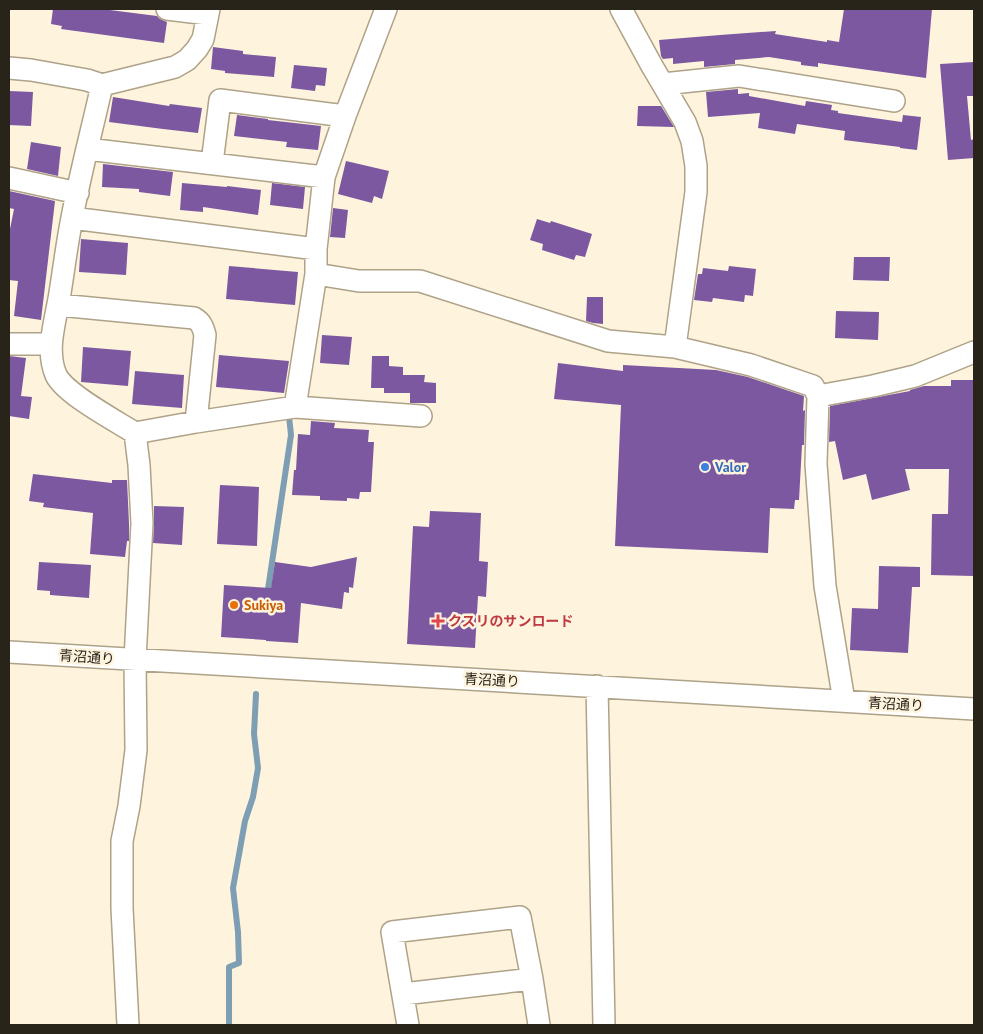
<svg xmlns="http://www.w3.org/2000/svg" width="983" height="1034" font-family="'PT Sans','Noto Sans JP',sans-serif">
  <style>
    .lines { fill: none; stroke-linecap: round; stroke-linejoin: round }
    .stream { stroke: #7e9eb4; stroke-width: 6 }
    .building { fill: #7c58a0 }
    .minor-casing { stroke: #aea288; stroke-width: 24 }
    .minor { stroke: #fff; stroke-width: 21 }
    .shop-dot { fill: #3f7fe0; stroke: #fef4de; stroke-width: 2 }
    .food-dot { fill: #e8710a; stroke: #fef4de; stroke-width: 2 }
    .health-dot { fill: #e0444e; stroke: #fef4de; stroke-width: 2 }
    .labels { text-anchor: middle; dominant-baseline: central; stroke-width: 5; stroke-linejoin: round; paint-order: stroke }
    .shop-label { font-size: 14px; font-weight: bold; fill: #366cbe; stroke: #fef4de; text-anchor: start }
    .food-label { font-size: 14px; font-weight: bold; fill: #c56008; stroke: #fef4de; text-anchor: start }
    .health-label { font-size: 14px; font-weight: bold; fill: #be3a42; stroke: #fef4de; text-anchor: start }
    .street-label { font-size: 14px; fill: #29241a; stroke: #fef4de }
  </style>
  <rect width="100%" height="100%" fill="#fef4de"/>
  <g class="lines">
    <path class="stream" d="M267,596L291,435L289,416
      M229,1025V967L239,963L238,932L233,888L245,821L253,797L258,768L254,734L256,694"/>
  </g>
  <path class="building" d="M53,9H102L157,16L160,19L167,22L164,43L61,29L62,26L51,24Z
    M844,9H932L926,78L818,63V67L801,65V62L769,57L735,60V64L704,67V61L673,64V58L663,59L661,56L659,40L720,35L776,31L775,34L827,42V40L839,42Z
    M213,47L243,51V54L276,57L274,77L225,73V71L211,69Z
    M974,62V96H967L971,140L974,139V158L948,160L940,64Z
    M294,65L327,68L325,86L316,85L315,91L291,88Z
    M738,89V94L749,93V96L805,106L806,101L832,105L831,110L838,111V113L902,122L903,115L921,117L917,150L900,148V147L844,140L845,131L797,124L795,134L758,128L760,113L708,117L706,92Z
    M9,91L33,92L31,126L9,125Z
    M113,97L169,106L170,104L202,108L198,133L163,129L109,122Z
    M638,106H661L674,127L637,126Z
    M237,115L268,119V120L321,126L318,150L286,147L287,142L234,136Z
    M31,142L61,147L58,176L27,169Z
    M346,161L389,171L382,199L374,196L372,203L338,194Z
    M103,164L173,172L170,196L139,192V189L102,187Z
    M182,183L227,187V186L261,190L258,215L203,207V212L180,210Z
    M272,183L305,187L303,209L270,205Z
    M9,191L55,201L41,320L14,316L18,281L9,280V234L14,209L9,208Z
    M333,208L348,210L345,238L330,237Z
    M537,219L550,223L551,221L592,234L585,257L576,255L574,260L542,250L543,244L530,240Z
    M81,239L128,243L126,275L79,272Z
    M854,257H890L889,281L853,280Z
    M229,266L298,272L295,305L226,299Z
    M729,266L756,269L753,296L745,295L744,302L713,298L712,302L694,300L698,274H702L703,268L728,271Z
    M587,297H603V324L593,323L586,321Z
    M836,311L879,312L878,340L835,338Z
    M322,335L352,337L349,365L320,363Z
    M83,347L131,351L128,386L81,382Z
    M219,355L289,361L284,393L216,387Z
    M9,356L26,358L21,396L32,397L29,419L9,416Z
    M372,356H389V366L403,367V375H425L424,382L436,383V403H410V393H384V388H371Z
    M558,363L623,371V365L716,370L748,377L804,396L803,411L805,410L804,445H802L799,500H795L794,509L770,508L768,553L615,546L621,405L554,399Z
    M135,371L184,375L182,408L132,404Z
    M951,380H974V576L931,575L932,514H948L949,469H905L910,490L872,500L866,474L843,480L835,441L829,442L830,406L910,391V390L924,386H951Z
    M311,421L335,423L334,428L369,430L368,442H374L371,492H360L359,499L347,498V501L320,500V496L292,495L294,470H296L298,434L310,435Z
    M33,474L112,483V480H127L129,523V541H127L125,557L90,554L93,513L43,507L44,503L29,501Z
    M220,485L259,487L257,546L217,544Z
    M154,506L184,507L182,545L153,543L154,524Z
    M430,511L481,513L479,561L488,562L486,597L478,596L475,648L407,644L413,526L429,527Z
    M357,557L353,588L349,587V593L344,592L342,609L301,603L298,643L266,641V640L221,637L224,585L271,588L275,562L311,567Z
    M39,562L91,565L89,598L50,595V591L37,590Z
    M879,566L920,567V587H912L908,653L850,650L852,608L878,609Z"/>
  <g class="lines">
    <g class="minor-casing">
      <path id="minor" d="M167,9L208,14
        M621,9L652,66L685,122L692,141L696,166V192L675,347
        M9,68L31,70L87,80L102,85L175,67L187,60L197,49L203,39L209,9
        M663,84L739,76L894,101
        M102,85C92,130 80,174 72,218C67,243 64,268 60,293C56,320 45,349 56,375C65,394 116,421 135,433L139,465L142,523L135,660L136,750L129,806L122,841V908L128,1025
        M87,149L324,177
        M212,163L220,100L345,116
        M9,178L78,193
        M72,218L316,249
        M316,274L359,281H420L608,341L675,347L751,365L813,386L818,396L816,464L825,586L844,701
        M59,305L194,318C201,322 203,327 205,335L196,422
        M9,344H51
        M818,396L873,386L915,376L974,352
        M295,407L421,416
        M135,433L196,422L295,407L316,274V249L324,177L345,116L386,9
        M9,652L974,709
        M597,686L604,1025
        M403,994L532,979
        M408,1025L392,932L520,917L532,979L539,1025"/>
    </g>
    <use href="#minor" class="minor"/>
  </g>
  <circle class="shop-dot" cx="705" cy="467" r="5"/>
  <circle class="food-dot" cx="234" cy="605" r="5"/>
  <path class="health-dot" d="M435.5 613.5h5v5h5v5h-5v5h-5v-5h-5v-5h5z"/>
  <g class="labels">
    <g class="shop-label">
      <text x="715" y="467">Valor</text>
    </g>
    <g class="food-label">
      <text x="244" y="605">Sukiya</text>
    </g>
    <g class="health-label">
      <text x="448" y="621">クスリのサンロード</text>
    </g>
    <g class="street-label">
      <text transform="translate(87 657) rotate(4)">青沼通り</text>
      <text transform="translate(492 680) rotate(3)">青沼通り</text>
      <text transform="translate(896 704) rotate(3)">青沼通り</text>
    </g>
  </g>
  <rect width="983" height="1034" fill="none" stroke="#29241a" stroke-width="20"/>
</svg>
